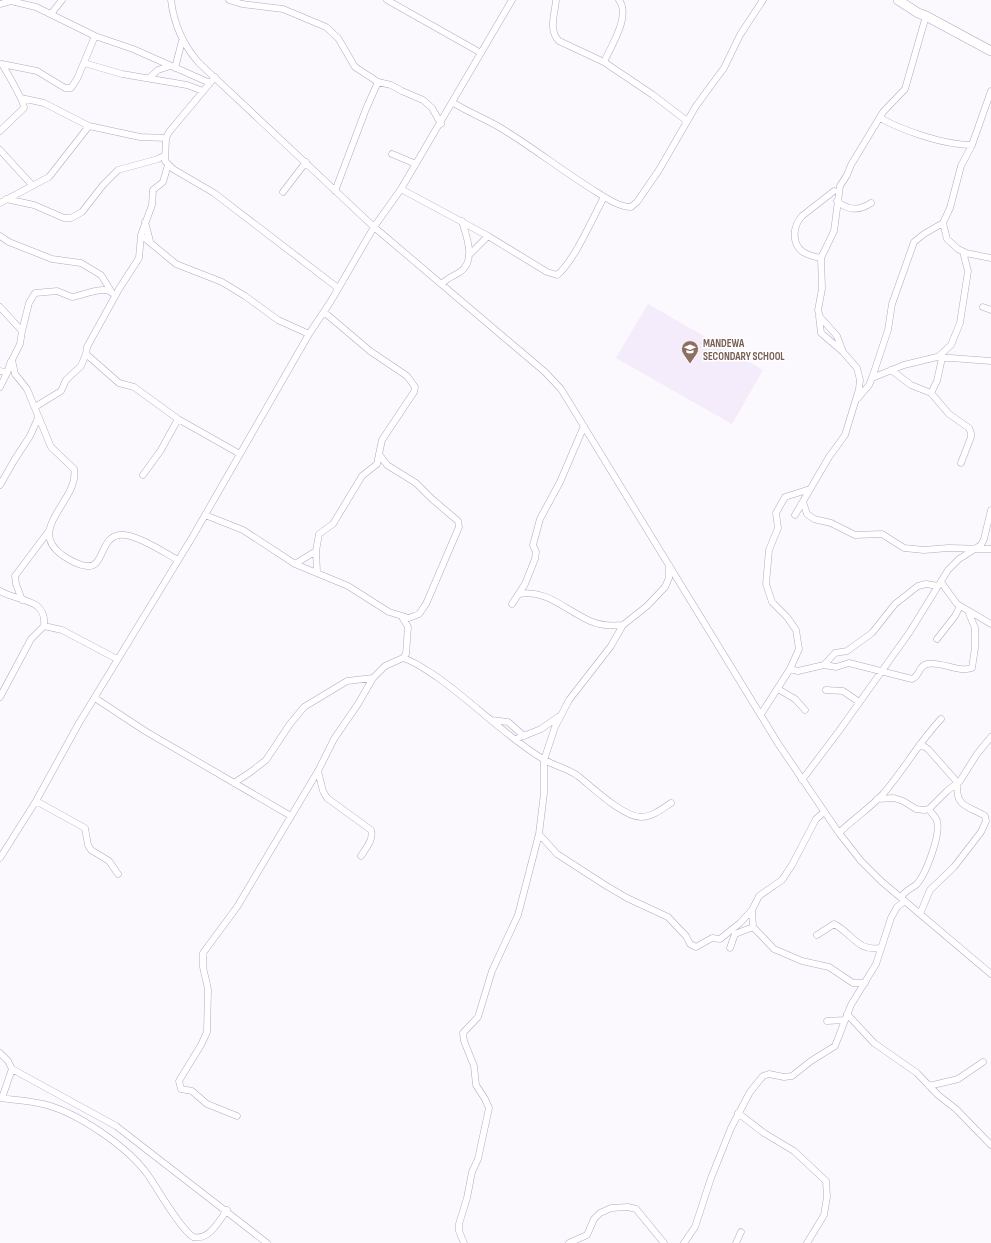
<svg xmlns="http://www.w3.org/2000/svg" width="991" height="1243" font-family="'Sofia Sans Condensed',sans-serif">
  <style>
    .built { fill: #f4ecfb }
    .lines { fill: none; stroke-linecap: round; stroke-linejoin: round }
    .minor-casing { stroke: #b7a7c3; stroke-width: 7 }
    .secondary-casing { stroke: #b7a7c3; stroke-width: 10 }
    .minor { stroke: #fff; stroke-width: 6 }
    .secondary { stroke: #fff; stroke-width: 9 }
    .labels { text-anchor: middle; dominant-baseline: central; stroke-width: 3; stroke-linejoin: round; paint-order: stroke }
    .education-label { font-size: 11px; font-weight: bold; fill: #785e54; stroke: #fff; text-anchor: start }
  </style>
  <rect width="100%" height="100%" fill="#fbf8fe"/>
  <path class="built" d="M648,304L763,370L732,424L616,358Z"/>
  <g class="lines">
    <g class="minor-casing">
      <path id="minor" d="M171,0C174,25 183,45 199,63L374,227L545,372L561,389L779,745L839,833L861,861L881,881L991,974
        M229,0L242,4L283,9L326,27L338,38L355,67L378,82L391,85L402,91L423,100L432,108L441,124
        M387,0L481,53
        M556,0C555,14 548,30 559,41L604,62L653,95L687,121
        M0,4L11,1L36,7L95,36L133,49L210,83
        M51,14L62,0
        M604,62C611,46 631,16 619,0
        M84,63L122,74L187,85L203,91
        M2,64L37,71L65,88H71L77,79L95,36
        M175,68L182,41
        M215,77L169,132L166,138L165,161L173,169L214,193L338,288
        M149,78L158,70L170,66
        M991,91L972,145L961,166L950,208L943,223L947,239L958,249L966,253L991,258
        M21,98L44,103L89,126L140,137L166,138
        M452,102C469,113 487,119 504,130C535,149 564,172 595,191C606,198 619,207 631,207L637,202L659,170L696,106L724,68L740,35L763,0
        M880,118C904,131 944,145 972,145
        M0,131L24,108C24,101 6,71 2,64
        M0,150L32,185
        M392,154L416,164
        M168,165L163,182L153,190L152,205L141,235L139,258L119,289L87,347L86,354L119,383L134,387L178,419L240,454
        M401,189L488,236L547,272L557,275C574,262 593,217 604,197
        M335,191L366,109L378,82
        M283,192L306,162
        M6,199L34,205L64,218H71L82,212L103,185L118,170L158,159L165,155
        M837,201C848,211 859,211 871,203
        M0,203L49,177L89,126
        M145,222L150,241
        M141,235L176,264L222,282L245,296L278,320L309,334
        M0,236L9,242L52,259L81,263L101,275L111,291
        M469,255L488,236
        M821,258C815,257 808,255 803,252C791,243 793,226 802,216L834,191
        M442,284C448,277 454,276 460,272C477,260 466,236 462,221
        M0,307L22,331L20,344L12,360L15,374L27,389L51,447L74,469C80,500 25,528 62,555C70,560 77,565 87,566C104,568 100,538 119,535C133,532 165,553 178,560
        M983,307L991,310
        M819,316L821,333L842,351
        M22,331L29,303L35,293L57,291L72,297C82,296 104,285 112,293
        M938,357L951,345L960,323L968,271L963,252
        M891,370L911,385L931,393L949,414L969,428L971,433V437L961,463
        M0,371L7,373L11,361
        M872,378L888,330L892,304L914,242L924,234L943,223
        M0,387L7,373
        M931,393L937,381L942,358
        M858,398L869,385L872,378L904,365L937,357L991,361
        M35,407L61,391L66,380L81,366L86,354
        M143,475L161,450L178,419
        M0,485L15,459L30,436L38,418
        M803,502L807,514L814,519L831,523L855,535L882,534L904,548L924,550L948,548L991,549
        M205,515L243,530L295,564L348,586L389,612L409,618L419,614L426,604L459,527L458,521L432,499L416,483L387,465L379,454
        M795,515L829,457L845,435L859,389L860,380L857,368L843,352L837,336L820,317L818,310L822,289L821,258L834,231L840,186L847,175L851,165L883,112L905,89L926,16
        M295,564L316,551
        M317,572L316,551L319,534L333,524L362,476L377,464L382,440L414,392L415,387L407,376L370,351L324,312
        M941,582L957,604L991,624
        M0,591C19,602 47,598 44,626
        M519,594C547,589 565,610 590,621C601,626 612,626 623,625
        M22,600L16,584L15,576L48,532
        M512,604L525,584L535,559L536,552L533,545L540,519L560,482L584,426
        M402,617L408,627L406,654L403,658
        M937,639L955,616L960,606
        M824,665L835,653L847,651L872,633L895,604L918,586L926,584L938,586
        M790,669L798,671L824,665L836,667L849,663L912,679C920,676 918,666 927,664C942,661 958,673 972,668L975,648V628L968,611
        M778,689L795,699L805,710
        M826,690L843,691L859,702
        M0,697L31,639L44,626L62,630L117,659
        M95,698L145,731L291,816
        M761,714L790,669L799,649L796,630L787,617L772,602L766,584L769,550L778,528L776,513L785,497L810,489
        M491,720L508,722L524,736
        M516,739L541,729L558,717
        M318,771L323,791L327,798L371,830C374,839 366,848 361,856
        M802,780L839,731L909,633L948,570L959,559L981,545L984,539L991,510
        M234,783L252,771L266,760L290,724L304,707L347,681L373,678
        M877,799L894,798L903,801L916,809L924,810L929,809L947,791L960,781L977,754L991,737
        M36,801L85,828L88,845L91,850L109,861L118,874
        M839,833C853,819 870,808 883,794C904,770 919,742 941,719
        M539,834L557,854L605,885L627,898L668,917L686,936L690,944L696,947L712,938L720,939L740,923L752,910L759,896L782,880L792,865L816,819L824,812
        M0,858L36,801L79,723L193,536L309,334L331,301L374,227L401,189L512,0
        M901,898C905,890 911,889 917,884C926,874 941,834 937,821C936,816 931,814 929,809
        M752,910L753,927L774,949L802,961L829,967L853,983H865
        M920,914L930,890L954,867L981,832L986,821L985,816C969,806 954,807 958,783L928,749L920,744
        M817,935L834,924C852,933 857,952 881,948
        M730,948L735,934L753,927
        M847,1014L874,1043L917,1073L938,1095L956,1109L991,1145
        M827,1021L845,1020
        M0,1053L8,1061L12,1069L116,1126L267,1243
        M929,1086L958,1079L983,1062
        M0,1098C14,1100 29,1101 43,1104C77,1112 128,1147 148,1175C159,1191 179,1227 193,1237C209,1241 219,1221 227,1210
        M2,1098L12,1069
        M738,1113L764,1133L794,1151L826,1181L827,1197L824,1215L807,1243
        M237,1116L207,1104L192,1091L181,1089L179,1081L201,1045L207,1032L208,989L203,967V953L237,907L318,771L334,739L358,704L373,678L385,666L403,658C416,662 426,670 437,677C474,703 505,736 543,759C554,766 567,768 578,776C592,787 623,817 641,817C652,817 662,809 671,803
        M464,1243L459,1231V1224L467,1198L472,1172L478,1159L489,1108L485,1099L476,1085L474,1066L464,1041L463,1033L478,1017L492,971L518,915L539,834L544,793V760L555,727L569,700L611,646L623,625L647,606L665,587L669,578V565
        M569,1243L587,1235L594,1219L600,1213L611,1208L628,1207L636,1209L664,1243
        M684,1243L695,1227L711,1178L731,1128L750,1092L763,1076L769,1074L784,1077L792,1076L811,1061L835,1046L851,1005L876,964L891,918L897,907L905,901
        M736,1243L741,1232"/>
    </g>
    <g class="secondary-casing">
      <path id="secondary" d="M898,0L918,13L926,16L991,51"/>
    </g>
    <use href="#minor" class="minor"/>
    <use href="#secondary" class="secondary"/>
  </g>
  <defs>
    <g id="school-pin" transform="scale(0.9)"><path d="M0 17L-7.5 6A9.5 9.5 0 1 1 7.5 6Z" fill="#8d6e63" stroke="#fff"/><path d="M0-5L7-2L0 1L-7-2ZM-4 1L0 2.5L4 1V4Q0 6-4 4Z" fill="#fff"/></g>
  </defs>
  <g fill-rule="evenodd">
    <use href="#school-pin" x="690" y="349"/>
  </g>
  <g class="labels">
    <g class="education-label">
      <text x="703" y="343">MANDEWA<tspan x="703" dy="13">SECONDARY SCHOOL</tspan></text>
    </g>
  </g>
</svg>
